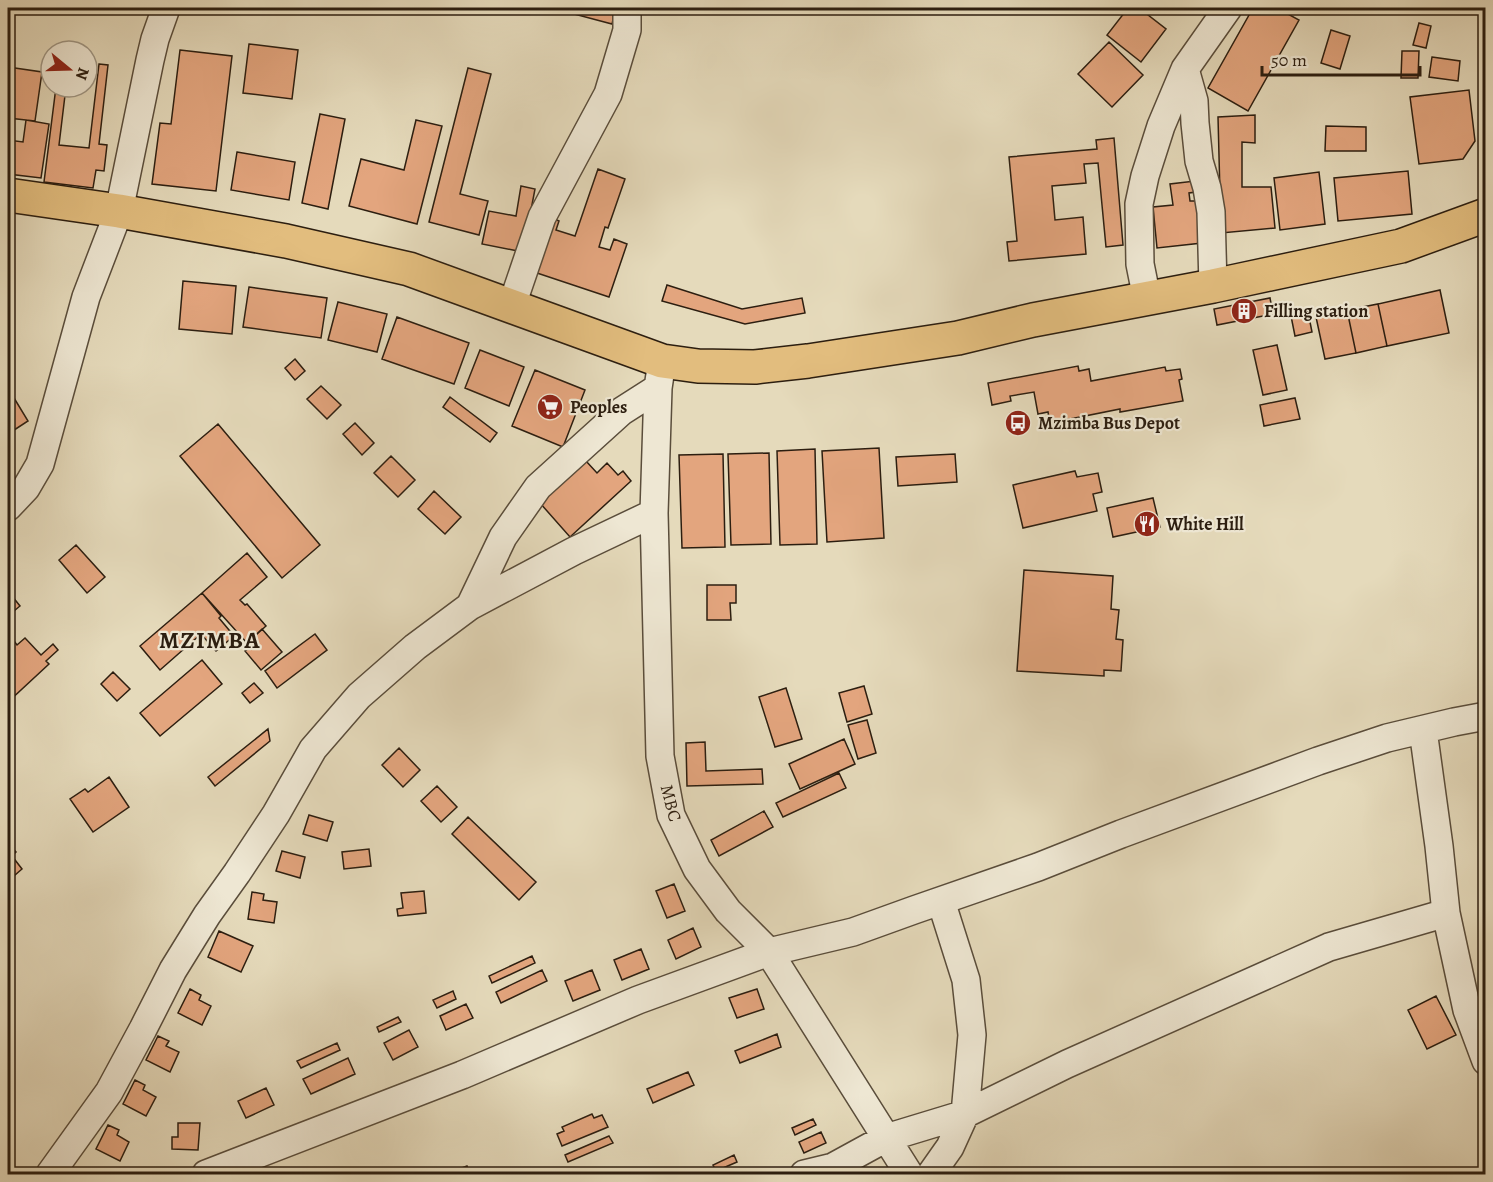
<svg xmlns="http://www.w3.org/2000/svg" width="1493" height="1182" font-family="Alegreya,serif">
  <style>
    .building { fill: #e3a57e; stroke: #2c1e10; stroke-width: 1.5 }
    .lines { fill: none; stroke-linecap: round; stroke-linejoin: round }
    .minor-casing { stroke: #5a4d3b; stroke-width: 30 }
    .major-casing { stroke: #2c1e10; stroke-width: 36 }
    .minor { stroke: #eee7d3; stroke-width: 27 }
    .major { stroke: #e2bd7e; stroke-width: 33 }
    .labels { text-anchor: middle; dominant-baseline: central; stroke-width: 4.5; stroke-linejoin: round; paint-order: stroke }
    .poi-label { font-size: 18px; font-weight: bold; fill: #2c1e10; stroke: #eee7d3; text-anchor: start }
    .street-label { font-size: 18px; fill: #2c1e10; stroke: #eee7d3 }
    .district-label { font-size: 24px; font-weight: bold; letter-spacing: 1.5px; fill: #2c1e10; stroke: #eee7d3 }
  </style>
  <rect width="100%" height="100%" fill="#e5dabb"/>
  <filter id="stains"><feTurbulence type="fractalNoise" baseFrequency=".00333" numOctaves="4"/><feColorMatrix values="0 0 0 0 .2 0 0 0 0 .09 0 0 0 0 .02 0 0 0 .5 -.17"/></filter>
  <radialGradient id="worn" r=".72"><stop offset=".6" stop-color="#630" stop-opacity="0"/><stop offset="1" stop-color="#630" stop-opacity=".3"/></radialGradient>
  <path class="building" d="M575,8H616L612,24L574,14Z
    M1128,8H1139L1166,29L1141,62L1107,35Z
    M1253,8H1277L1299,20L1248,111L1208,88Z
    M1419,23L1431,26L1426,48L1413,45Z
    M1331,30L1350,36L1340,69L1321,63Z
    M1109,42L1143,75L1112,107L1078,74Z
    M249,44L298,50L292,99L243,93Z
    M180,50L232,56L216,191L152,184L160,123L171,124Z
    M1402,51H1419L1418,78H1401Z
    M1432,57L1460,61L1458,81L1429,77Z
    M99,64L108,65L99,144L107,145L104,171L96,170L93,188L44,182L56,87H66L59,145L89,148Z
    M8,67L42,72L35,121L8,118Z
    M468,68L491,74L460,194L488,201L479,235L429,222Z
    M1469,90L1475,141L1463,159L1419,164L1410,97Z
    M320,114L345,119L328,209L302,203Z
    M1255,115V143L1242,142V187H1271L1275,228L1221,233L1218,117Z
    M26,120L49,124L41,178L8,174V140L23,142Z
    M416,120L442,126L417,224L349,206L361,159L404,170Z
    M1326,126L1366,127V151H1325Z
    M1114,138L1123,245L1106,247L1098,163L1084,164L1086,183L1052,186L1055,220L1083,217L1086,254L1009,261L1007,242L1017,241L1009,157L1097,149L1096,140Z
    M237,152L295,162L289,200L231,190Z
    M598,169L625,179L608,228L605,227L599,247L610,250L614,239L627,244L609,297L534,272L552,218L559,221L556,230L575,236Z
    M1408,171L1412,214L1338,221L1334,178Z
    M1319,172L1325,224L1280,230L1274,178Z
    M1195,181L1196,192L1189,193L1190,201H1197L1202,243L1157,248L1153,207L1173,205L1170,184Z
    M521,186L535,189L523,252L482,244L489,211L516,216Z
    M183,281L236,286L232,334L179,329Z
    M667,285L742,309L802,298L805,313L745,324L662,301Z
    M249,287L327,298L321,338L243,327Z
    M1440,290L1449,333L1387,346L1378,304Z
    M1270,298L1273,314L1217,325L1214,309Z
    M338,302L387,314L377,352L328,340Z
    M1378,304L1387,346L1356,353L1347,310Z
    M1347,310L1356,353L1325,359L1316,317Z
    M1308,312L1312,332L1295,336L1291,316Z
    M397,317L469,343L454,384L382,359Z
    M1277,345L1287,390L1263,395L1253,350Z
    M480,350L524,367L509,406L465,388Z
    M295,359L305,371L295,380L285,368Z
    M1078,366L1079,371L1089,369L1091,381L1165,367L1166,371L1180,369L1182,379L1179,380L1183,401L1120,412V409L1050,423L1048,412L1038,414L1034,392L1010,396L1011,401L992,405L988,383Z
    M535,370L585,390L563,447L512,426Z
    M321,386L341,405L327,419L307,399Z
    M8,388L28,421L8,434Z
    M450,397L497,433L490,442L443,407Z
    M1295,398L1300,419L1264,426L1260,405Z
    M355,423L374,443L362,455L343,434Z
    M218,424L320,545L282,578L180,456Z
    M879,448L884,538L827,542L822,451Z
    M815,449L817,544L780,545L777,451Z
    M769,453L771,544L731,545L728,454Z
    M723,454L725,547L682,548L679,455Z
    M955,454L957,482L898,486L896,457Z
    M391,456L415,480L398,497L374,473Z
    M586,461L597,473L607,463L618,475L623,471L631,481L570,537L540,503Z
    M1075,471L1077,477L1098,473L1102,492L1093,494L1097,511L1023,528L1013,485Z
    M434,491L461,517L445,534L418,509Z
    M1153,498L1160,527L1113,537L1107,508Z
    M76,545L105,577L87,593L59,560Z
    M247,553L267,577L240,600L245,605L247,604L266,626L247,643L202,593Z
    M1024,570L1113,576L1111,609L1119,610L1116,639L1123,640L1121,671L1104,670V676L1017,671Z
    M707,585H736V603H730L731,620H707Z
    M8,591L20,606L8,616Z
    M202,593L221,616L219,618L234,636L216,651L201,634L160,670L140,646Z
    M262,629L282,652L261,670L245,651L251,647L247,643Z
    M315,634L327,650L277,688L265,671Z
    M25,638L41,655L53,644L58,650L46,661L49,664L8,702V647L14,641L17,645Z
    M202,660L222,684L160,736L140,713Z
    M113,672L130,689L117,701L101,684Z
    M254,683L263,693L250,703L242,693Z
    M864,686L872,714L847,722L839,693Z
    M786,688L802,739L775,747L759,697Z
    M867,720L876,753L858,759L848,725Z
    M268,729L270,741L215,786L208,777Z
    M844,739L855,764L800,789L789,764Z
    M705,742L706,771L762,769L763,784L687,786L686,743Z
    M399,748L420,770L403,787L382,765Z
    M839,773L846,788L783,817L776,803Z
    M109,777L129,807L93,832L70,799L85,789L88,792Z
    M437,786L457,807L441,822L421,801Z
    M764,811L773,827L719,856L711,840Z
    M309,815L333,822L327,841L303,834Z
    M468,817L536,882L519,900L452,834Z
    M9,844L16,852L12,856L22,869L8,881V846Z
    M369,849L371,866L344,869L342,852Z
    M282,851L305,857L300,878L276,871Z
    M674,884L685,911L667,918L656,891Z
    M424,891L426,913L398,916L397,909L403,908L401,893Z
    M252,892L264,894L263,900L277,902L274,923L248,919Z
    M693,928L701,947L676,959L668,940Z
    M219,931L253,946L241,972L208,957Z
    M641,949L649,969L622,980L614,960Z
    M532,956L535,963L492,983L489,976Z
    M542,970L547,981L501,1003L496,992Z
    M592,970L600,990L573,1001L565,981Z
    M190,989L201,995L199,1000L211,1006L202,1025L178,1013Z
    M757,989L764,1009L737,1018L729,998Z
    M453,991L456,999L437,1008L433,1000Z
    M1436,996L1456,1035L1427,1049L1408,1010Z
    M466,1004L473,1018L446,1030L440,1016Z
    M398,1017L401,1022L379,1032L377,1027Z
    M409,1030L418,1047L393,1060L384,1043Z
    M777,1034L781,1047L740,1063L735,1051Z
    M158,1036L169,1041L166,1046L179,1052L170,1072L146,1060Z
    M337,1043L340,1050L301,1068L297,1061Z
    M348,1058L355,1074L311,1094L303,1079Z
    M688,1072L694,1085L653,1103L647,1089Z
    M135,1080L145,1085L143,1090L156,1097L146,1116L123,1104Z
    M266,1088L274,1105L246,1118L238,1101Z
    M592,1114L594,1118L602,1115L608,1127L562,1146L557,1134L564,1131L562,1127Z
    M813,1119L816,1125L795,1135L792,1128Z
    M178,1123H200L198,1150L172,1149V1137H178Z
    M108,1125L119,1130L117,1135L129,1142L120,1161L96,1149Z
    M821,1132L826,1143L804,1153L799,1142Z
    M609,1136L613,1143L568,1162L565,1155Z
    M734,1155L737,1162L716,1171L713,1165Z
    M467,1166L470,1174H446Z"/>
  <g class="lines">
    <g class="minor-casing">
      <path id="minor" d="M1185,69L1194,101L1195,123L1199,161L1207,188L1211,212L1213,286
        M1147,299L1140,264L1139,204L1145,176L1161,126L1185,69L1228,8
        M512,305L542,217L608,94L627,30V8
        M662,361L658,388L654,513L660,756L671,815L697,869L728,911L769,952L909,1174
        M8,507L26,488L40,464L86,297L119,211L150,60L155,39L166,8
        M470,606L503,537L538,487L622,411L658,388
        M1423,730L1439,846L1446,913L1467,1010L1486,1061
        M50,1174L109,1092L143,1029L173,970L207,915L237,873L276,814L313,749L359,696L415,647L470,606L574,551L654,513
        M206,1174L462,1075L638,1000L769,952L853,932L914,910L1038,867L1121,834L1318,761L1387,738L1454,722L1486,716
        M804,1174L833,1167L886,1138L965,1114L1067,1064L1329,947L1446,913
        M931,1174L950,1147L965,1114L972,1035L966,980L941,901"/>
    </g>
    <g class="major-casing">
      <path id="major" d="M8,195L119,211L286,241L409,269L662,361L698,366L755,367L808,361L958,338L1033,320L1213,286L1401,246L1486,215"/>
    </g>
    <use href="#minor" class="minor"/>
    <use href="#major" class="major"/>
  </g>
  <defs>
    <g id="building-disc" transform="scale(1.35)"><circle r="9.5" fill="#8f2418" stroke="#eee7d3"/><path d="M-4-6H4V6H1V3H-1V6H-4ZM-2.5-4.3h1.7v1.8h-1.7ZM.8-4.3h1.7v1.8H.8ZM-2.5-1h1.7V.8h-1.7ZM.8-1h1.7V.8H.8Z" fill="#fff"/></g>
    <g id="supermarket-disc" transform="scale(1.35)"><circle r="9.5" fill="#8f2418" stroke="#eee7d3"/><path d="M-6-5.5h2.5l.6 2H6L4.5 2H-2.5L-4.4-4H-6ZM-1.5 3.2a1.3 1.3 0 1 0 .1 0ZM3 3.2a1.3 1.3 0 1 0 .1 0Z" fill="#fff"/></g>
    <g id="bus-disc" transform="scale(1.35)"><circle r="9.5" fill="#8f2418" stroke="#eee7d3"/><path d="M-5-6H5V4H4V6H2V4H-2V6H-4V4H-5ZM-3.5-4V0h7V-4ZM-3.5 1.2v1.5H-2V1.2ZM2 1.2v1.5H3.5V1.2Z" fill="#fff"/></g>
    <g id="restaurant-disc" transform="scale(1.35)"><circle r="9.5" fill="#8f2418" stroke="#eee7d3"/><path d="M-5-6h1v4h1v-4h1v4h1v-4h1v5L-1.5 .5V6h-2V.5L-5-1ZM5-6V6H3V1.5H1.5Q1.5-4 5-6Z" fill="#fff"/></g>
  </defs>
  <g fill-rule="evenodd">
    <use href="#building-disc" x="1244" y="311"/>
    <use href="#supermarket-disc" x="550" y="407"/>
    <use href="#bus-disc" x="1018" y="423"/>
    <use href="#restaurant-disc" x="1147" y="524"/>
  </g>
  <g class="labels">
    <g class="poi-label">
      <text x="1264" y="311">Filling station</text>
      <text x="570" y="407">Peoples</text>
      <text x="1038" y="423">Mzimba Bus Depot</text>
      <text x="1166" y="524">White Hill</text>
    </g>
    <g class="street-label">
      <text transform="translate(671 803) rotate(75)">MBC</text>
    </g>
    <g class="district-label">
      <text x="210" y="640">MZIMBA</text>
    </g>
  </g>
  <rect width="1493" height="1182" fill="none" stroke="#e5dabb" stroke-width="30"/>
  <rect x="9" y="9" width="1475" height="1164" fill="none" stroke="#2c1e10" stroke-width="3"/>
  <rect x="15" y="15" width="1463" height="1152" fill="none" stroke="#2c1e10" stroke-width="1.5"/>
  <g transform="translate(69 69) rotate(109)"><circle r="28" fill="#eee7d3" stroke="#a09785" stroke-width="1.5"/>
  <path d="M0-4.5L10 22L0 15L-10 22Z" fill="#8f2418"/>
  <text y="-9" font-size="16" font-weight="bold" text-anchor="middle" fill="#2c1e10">N</text>
  </g>
  <path d="M1262 66v9h158v-9" fill="none" stroke="#2c1e10" stroke-width="3"/>
  <text x="1271" y="66" font-size="18" fill="#2c1e10" stroke="#eee7d3" stroke-width="4.5" paint-order="stroke">50 m</text>
  <rect width="100%" height="100%" filter="url(#stains)"/>
  <rect width="100%" height="100%" fill="url(#worn)"/>
</svg>
